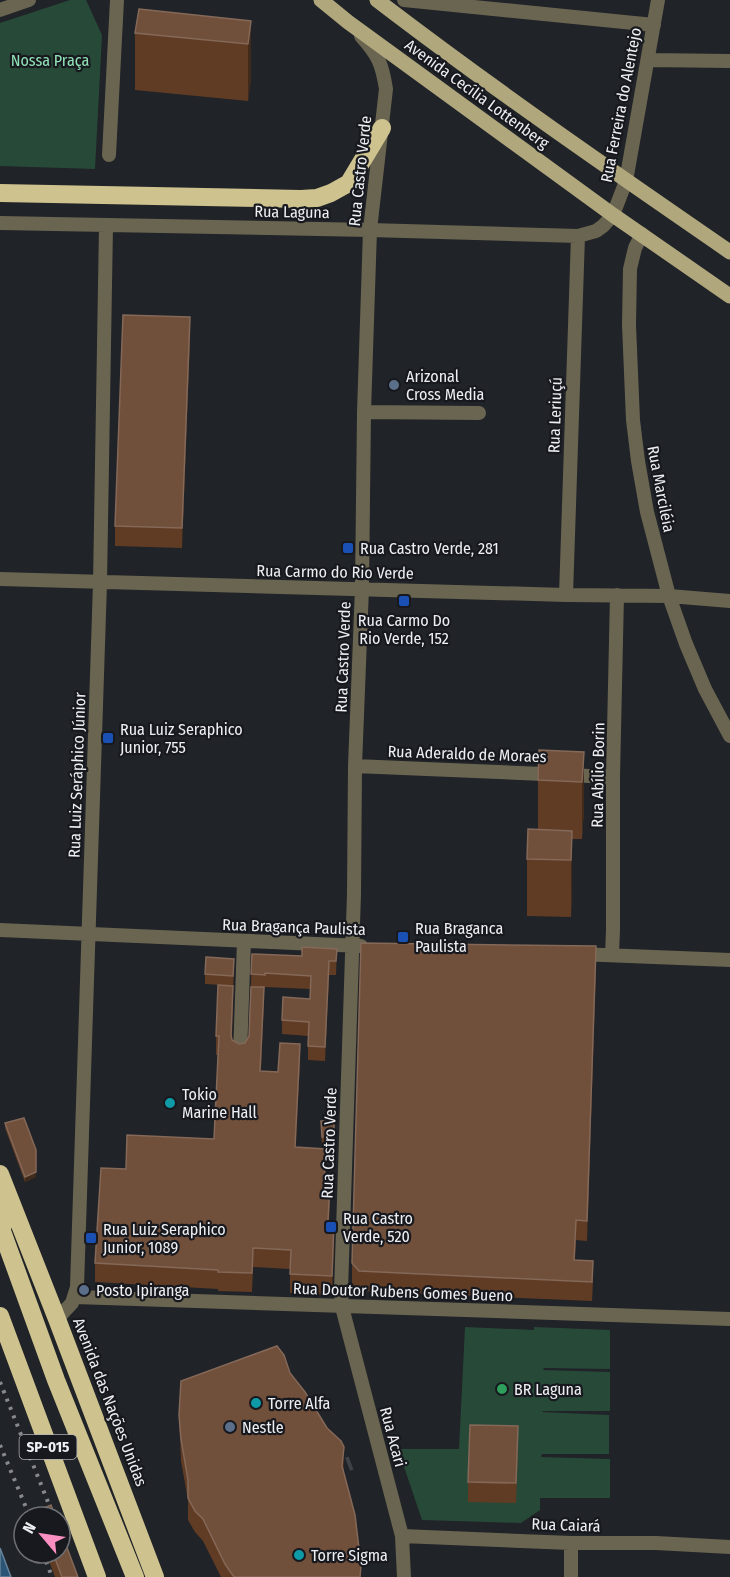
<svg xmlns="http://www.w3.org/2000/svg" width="730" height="1577" font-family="'Fira Sans Condensed',sans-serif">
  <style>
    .green { fill: #274938 }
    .water { fill: #2c5575; stroke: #66839b; stroke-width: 1.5 }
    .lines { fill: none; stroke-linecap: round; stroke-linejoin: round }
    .minor-tunnel { stroke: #3f4246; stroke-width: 14; stroke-dasharray: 14 7; stroke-linecap: butt }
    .minor { stroke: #6a6551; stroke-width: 14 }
    .major { stroke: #b1a77d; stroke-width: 15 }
    .highway { stroke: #cec28e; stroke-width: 18 }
    .rail { stroke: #87898d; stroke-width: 4; stroke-dasharray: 3 6; stroke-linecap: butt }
    .wall { fill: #613c25 }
    .shaded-wall { fill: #402a1c }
    .building { fill: #704f3b; stroke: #846858; stroke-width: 1.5 }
    .service-dot { fill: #5c6f8a; stroke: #17191e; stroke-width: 2 }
    .transit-dot { fill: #1a4fb4; stroke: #17191e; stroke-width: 2 }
    .culture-dot { fill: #0f9aa8; stroke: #17191e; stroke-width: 2 }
    .leisure-dot { fill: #2e9e5b; stroke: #17191e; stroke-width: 2 }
    .labels { text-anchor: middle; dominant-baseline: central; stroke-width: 4.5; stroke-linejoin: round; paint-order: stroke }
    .shield { fill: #17191e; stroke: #aeafb3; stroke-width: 1.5 }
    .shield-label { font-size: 15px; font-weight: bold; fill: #eeeff3 }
    .park-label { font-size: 16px; fill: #90e1b6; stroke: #17191e }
    .street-label { font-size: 16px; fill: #eeeff3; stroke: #17191e }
    .poi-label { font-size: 16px; fill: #eeeff3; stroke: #17191e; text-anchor: start }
  </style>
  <rect width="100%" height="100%" fill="#202327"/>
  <path class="green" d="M70,0H86L102,35L95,169L0,166V23Z
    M465,1327L534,1330V1327L610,1330V1369L544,1368L543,1370L610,1372V1411H543L542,1412L609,1415V1454H542L541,1457L610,1459V1498H540V1510L521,1523L422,1520L398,1449H459Z"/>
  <path class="water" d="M0,1548L11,1577H0Z"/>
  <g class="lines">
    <path class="minor-tunnel" d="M328,1472L351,1463"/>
    <path class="minor" d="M404,0L654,25
      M0,10L29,0
      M361,36C378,55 382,63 386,89L370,230L364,412L362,588L355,766L354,894L341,1291L342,1307L402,1536L404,1577
      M648,60L730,61
      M109,155L117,0
      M0,223L370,230L578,236L596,231L603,226L613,215L626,181L658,0
      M642,234L635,248L630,269L629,325L633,420L638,461L647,512L669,596L686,644L705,689L730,736
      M364,412L479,413
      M0,579L566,595L669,596L730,601
      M566,595L578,236
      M355,766L613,777
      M0,930L361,946
      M578,954L730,960
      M612,955L613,930V777L617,595
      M240,1054L244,941
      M75,1297L730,1319
      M57,1319L72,1303L77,1287L100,583L106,226
      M402,1536L571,1543H656L730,1547
      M571,1577V1543"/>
    <path class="major" d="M321,0L348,22L613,215L730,296
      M377,0C492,88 611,170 730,252"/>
    <path class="highway" d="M0,193L301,199L317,198L331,193L349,183L382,128
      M0,1174L57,1319L155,1577
      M5,1193L2,1231L56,1380L135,1577
      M0,1316L97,1577"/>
    <path class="rail" d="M0,1382L54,1517
      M0,1445L30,1517
      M43,1553L52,1577"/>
  </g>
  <path class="wall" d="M251,21V78L248,101L135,90V33Z
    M190,337L182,548L115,546V526Z
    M584,752V809L582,839H572V888L571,917L527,916V859L538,829V780Z
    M337,949L336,975H329L325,1061L308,1060V1036L282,1034V1020L310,999V989L265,987V989H264L261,1071L278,1072L300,1063L295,1147L326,1168L325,1179L330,1198L329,1221L334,1240L332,1295L290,1293V1269L253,1267L252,1292L218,1291V1289L95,1282V1263L126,1169L214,1139L218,1055H216V1036L222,985L205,984V974L234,959L232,1037V1040L239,1044L245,1043L249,1036L252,954L302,956Z
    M596,966L587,1241L576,1240L575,1260L593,1281L592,1301L359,1291L352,1283V1263Z
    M321,1121H334V1147H322Z
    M5,1123L36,1150V1177L25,1182L5,1128Z
    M290,1373L344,1469L343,1473L361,1577H221L203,1541L195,1532L188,1520V1500L181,1461L179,1415Z
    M518,1446L516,1503L468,1502V1482Z
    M46,1553H60L78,1577H55Z"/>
  <path class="shaded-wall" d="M251,21V78L248,101V44Z
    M190,317V337L182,548V528Z
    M584,752V809L582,839V782Z
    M572,831V888L571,917V860Z
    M596,946V966L587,1241V1221Z
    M329,961V975L325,1061V1047Z
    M264,987V1006L260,1090V1071Z
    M300,1044V1063L295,1166V1147Z
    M36,1172V1177L25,1182V1177Z
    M334,1221V1240L332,1295V1276Z
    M344,1447V1469L342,1488V1466Z"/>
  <path class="building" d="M139,9L251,21L248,44L135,33Z
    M123,315L190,317L182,528L115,526Z
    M539,750L584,752L582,782L538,780Z
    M528,829L572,831L571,860L527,859Z
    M361,943L596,946L587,1221L576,1220L574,1260L593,1261L592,1282L359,1271L352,1263Z
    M302,947L337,949L336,961H329L325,1047L308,1046L309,1022L282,1020L283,997L310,999L311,976L265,973V975L251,974L252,954L302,956Z
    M206,957L234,959L233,976L205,974Z
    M218,985L233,986L231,1035L232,1040L239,1044L245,1043L249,1036L251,987H264L260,1071L278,1072L280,1043L300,1044L295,1147L326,1149L324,1179H330L328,1221H334L332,1276L290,1274L291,1250L253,1248L252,1273L218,1272V1270L95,1263L101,1168L126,1169L127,1135L214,1139L219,1036H216Z
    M24,1118L36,1150V1172L25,1177L5,1123Z
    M321,1121H334V1137H322Z
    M277,1346L284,1355L290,1373L305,1392L327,1428L341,1441L344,1447L342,1466L355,1515L361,1565L360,1577H234L225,1564L203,1519L195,1511L188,1498V1480L181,1439L179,1415L181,1381Z
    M470,1425L518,1426L516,1483L468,1482Z
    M51,1505L55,1517H39L37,1511Z
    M60,1529L78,1577H62L53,1553H60Z"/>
  <g class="service-dot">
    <circle cx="394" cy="385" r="6"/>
    <circle cx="84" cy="1290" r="6"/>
    <circle cx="230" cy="1427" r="6"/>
  </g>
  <g class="transit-dot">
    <rect x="342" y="542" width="12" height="12" rx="3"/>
    <rect x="398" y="595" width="12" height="12" rx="3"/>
    <rect x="102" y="732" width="12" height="12" rx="3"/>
    <rect x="397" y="931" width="12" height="12" rx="3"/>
    <rect x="325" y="1221" width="12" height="12" rx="3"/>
    <rect x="85" y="1232" width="12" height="12" rx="3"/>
  </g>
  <g class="culture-dot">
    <circle cx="170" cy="1103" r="6"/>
    <circle cx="256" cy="1403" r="6"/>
    <circle cx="299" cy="1555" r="6"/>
  </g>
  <circle class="leisure-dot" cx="502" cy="1389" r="6"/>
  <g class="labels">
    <rect class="shield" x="19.5" y="1435" width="57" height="24" rx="4.5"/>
    <g class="shield-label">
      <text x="48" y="1447">SP-015</text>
    </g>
    <g class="park-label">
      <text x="50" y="60">Nossa Praça</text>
    </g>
    <g class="street-label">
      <text transform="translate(477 94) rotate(36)">Avenida Cecília Lottenberg</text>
      <text transform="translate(621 105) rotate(-79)">Rua Ferreira do Alentejo</text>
      <text transform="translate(360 171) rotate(-84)">Rua Castro Verde</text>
      <text transform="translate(292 212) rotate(1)">Rua Laguna</text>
      <text transform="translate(555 415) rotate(-88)">Rua Leriuçú</text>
      <text transform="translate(661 489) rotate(79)">Rua Marciléia</text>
      <text transform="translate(335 572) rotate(1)">Rua Carmo do Rio Verde</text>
      <text transform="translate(343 657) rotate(-88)">Rua Castro Verde</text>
      <text transform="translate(467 754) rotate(2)">Rua Aderaldo de Moraes</text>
      <text transform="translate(77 775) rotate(-88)">Rua Luiz Seráphico Júnior</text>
      <text transform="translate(598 775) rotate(-89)">Rua Abílio Borin</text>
      <text transform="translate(294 927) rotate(2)">Rua Bragança Paulista</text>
      <text transform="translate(329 1143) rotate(-88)">Rua Castro Verde</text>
      <text transform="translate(403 1292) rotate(2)">Rua Doutor Rubens Gomes Bueno</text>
      <text transform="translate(110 1402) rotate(69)">Avenida das Nações Unidas</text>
      <text transform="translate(393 1437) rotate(75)">Rua Acari</text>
      <text transform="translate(566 1525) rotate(2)">Rua Caiará</text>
    </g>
    <g class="poi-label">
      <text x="406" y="376">Arizonal<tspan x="406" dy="18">Cross Media</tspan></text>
      <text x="360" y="548">Rua Castro Verde, 281</text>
      <text x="404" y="620" text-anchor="middle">Rua Carmo Do<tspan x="404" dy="18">Rio Verde, 152</tspan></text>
      <text x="120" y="729">Rua Luiz Seraphico<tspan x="120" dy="18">Junior, 755</tspan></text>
      <text x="415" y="928">Rua Braganca<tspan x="415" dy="18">Paulista</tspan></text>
      <text x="182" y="1094">Tokio<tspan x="182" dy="18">Marine Hall</tspan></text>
      <text x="343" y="1218">Rua Castro<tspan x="343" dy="18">Verde, 520</tspan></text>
      <text x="103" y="1229">Rua Luiz Seraphico<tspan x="103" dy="18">Junior, 1089</tspan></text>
      <text x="96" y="1290">Posto Ipiranga</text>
      <text x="514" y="1389">BR Laguna</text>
      <text x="268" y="1403">Torre Alfa</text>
      <text x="242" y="1427">Nestle</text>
      <text x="311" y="1555">Torre Sigma</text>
    </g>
  </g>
  <g transform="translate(42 1535) rotate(299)"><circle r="28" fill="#17191e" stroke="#6d6f73" stroke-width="1.5"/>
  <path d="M0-4.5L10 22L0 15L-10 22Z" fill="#fc8fc2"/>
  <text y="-9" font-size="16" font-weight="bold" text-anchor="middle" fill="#eeeff3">N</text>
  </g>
</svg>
